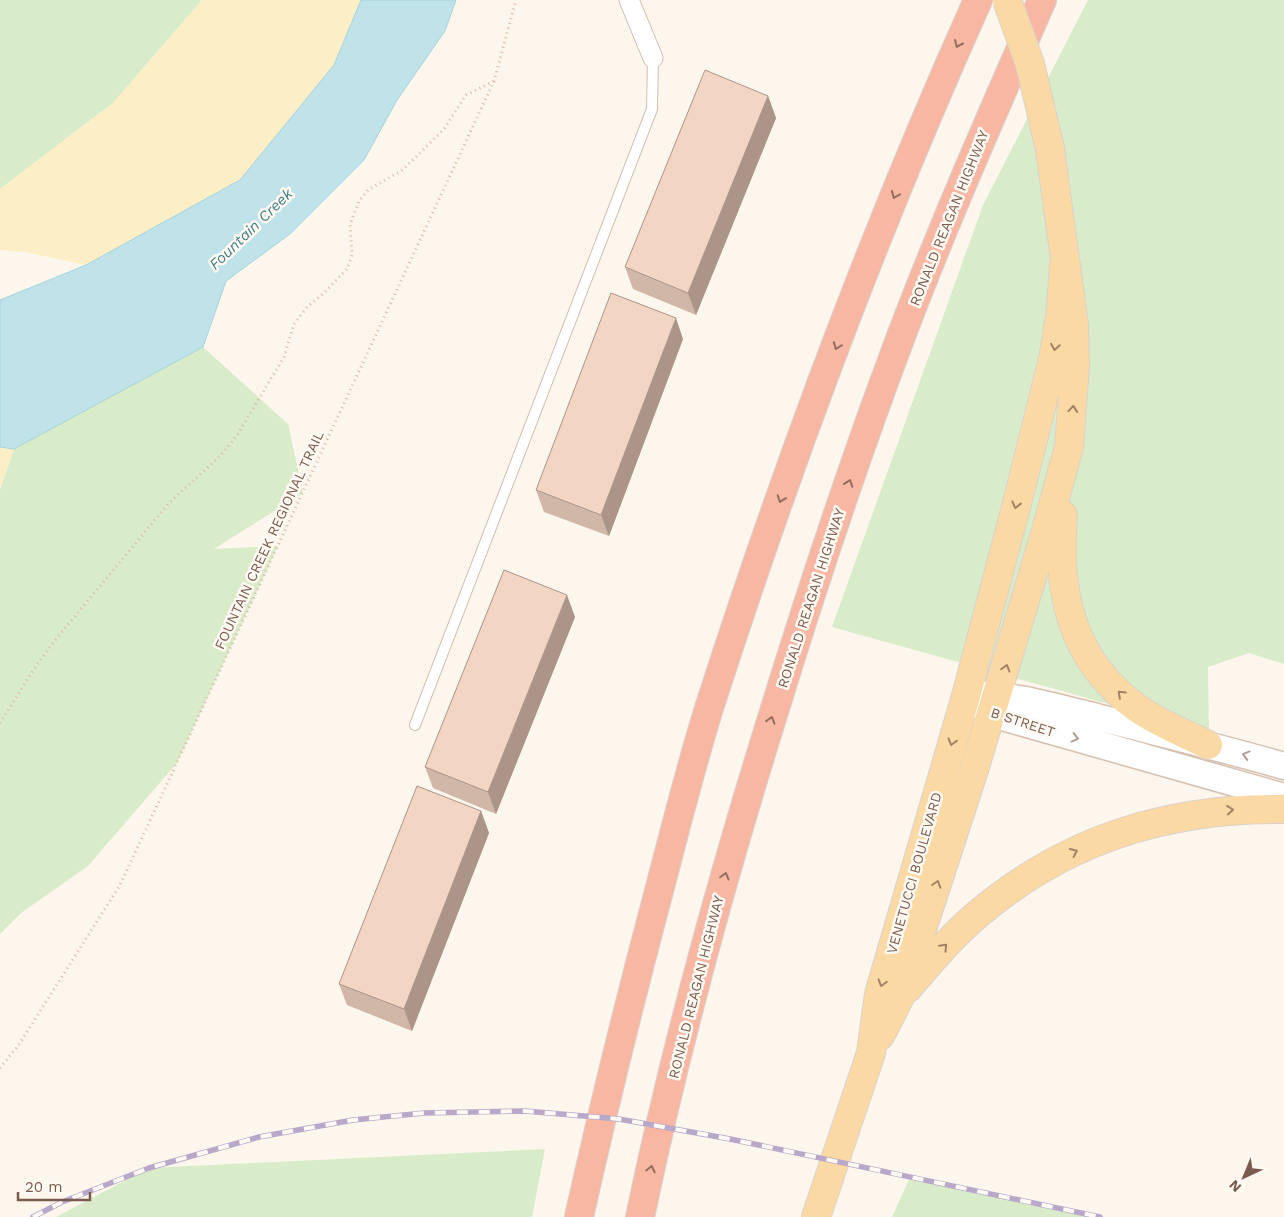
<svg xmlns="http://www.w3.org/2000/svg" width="1284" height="1217" font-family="'Work Sans',sans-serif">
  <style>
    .green { fill: #d8ecc9 }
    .sand { fill: #fcefc7 }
    .water { fill: #bfe3e8; stroke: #a5d3da }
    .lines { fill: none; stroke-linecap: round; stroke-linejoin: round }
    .service-casing { stroke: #d1beb0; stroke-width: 12 }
    .minor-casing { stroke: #d1beb0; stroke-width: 21 }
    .secondary-casing { stroke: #d6c0b0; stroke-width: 29 }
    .primary-casing { stroke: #dad1cd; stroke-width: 30 }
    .motorway-casing { stroke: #dad1cd; stroke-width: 30 }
    .path { stroke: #d9b8a5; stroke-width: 3; stroke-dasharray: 1 4; stroke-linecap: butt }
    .service { stroke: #fff; stroke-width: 10 }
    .minor { stroke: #fff; stroke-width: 19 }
    .secondary { stroke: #fff; stroke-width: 26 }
    .primary { stroke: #fbd9a5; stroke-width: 28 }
    .motorway { stroke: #f7b7a3; stroke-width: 28 }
    .rail-casing { stroke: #b9a8c9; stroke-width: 5.5 }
    .rail { stroke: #fffaf3; stroke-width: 4; stroke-dasharray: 11; stroke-linecap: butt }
    .primary-bridge-casing { stroke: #dad1cd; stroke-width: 30; stroke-linecap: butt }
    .primary-bridge { stroke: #fbd9a5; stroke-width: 28 }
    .wall { fill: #d1b7a8 }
    .shaded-wall { fill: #aa9588 }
    .building { fill: #f3d5c3; stroke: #aa9588 }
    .oneway { stroke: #936e5e }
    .oneway2 { stroke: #a18267 }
    .oneway3 { stroke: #af9d94 }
    .labels { text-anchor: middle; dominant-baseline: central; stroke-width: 5; stroke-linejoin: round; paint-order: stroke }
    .street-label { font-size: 14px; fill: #7a5c4d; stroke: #fffaf3 }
    .water-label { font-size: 15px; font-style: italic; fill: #437c86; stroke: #fffaf3 }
  </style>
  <rect width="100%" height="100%" fill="#fdf6ec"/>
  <path class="green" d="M0,0H202L113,103L0,189Z
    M1088,0H1284V664L1249,653L1208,667L1209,732L832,627L983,205Z
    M203,347L288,424L303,493L214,549L278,546L177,763L88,866L21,913L0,934V489L14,449Z
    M545,1149L532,1217H56L149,1168Z
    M910,1177L1100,1217H892Z"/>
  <path class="sand" d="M202,0H361L334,65L240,180L86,265L25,252L0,250V189L113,103Z
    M0,447L14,449L0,489Z"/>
  <path class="water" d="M361,0H456L445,31L397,100L364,160L290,234L226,281L203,347L14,449L0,447V300L86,265L240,180L334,65Z"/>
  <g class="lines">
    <g class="service-casing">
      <path id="service" d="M415,725L652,109L653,58"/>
    </g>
    <g class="minor-casing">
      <path id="minor" d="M629,0L653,58"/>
    </g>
    <g class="secondary-casing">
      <path id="secondary" d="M974,695C1015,694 1057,708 1097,717C1159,733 1222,748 1284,766
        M966,696L992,714L1284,797"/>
    </g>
    <g class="primary-casing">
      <path id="primary" d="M1063,515C1057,592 1070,659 1137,708C1158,723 1184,733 1208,745
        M908,988C930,962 952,936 978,914C1068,838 1169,808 1284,809
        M880,1036L900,997L974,770L1045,534L1069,447L1075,366L1074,325L1050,149
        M816,1217L871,1053L879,994L966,696L1015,511L1053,359L1061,310L1064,264"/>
    </g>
    <g class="motorway-casing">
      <path id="motorway" d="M579,1217C602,1114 627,1012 654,910C672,842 689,772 710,705C787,466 875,229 978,0
        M640,1217C675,1049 721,882 772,718C811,591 853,464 900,339C943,225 993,112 1042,0"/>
    </g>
    <path class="path" d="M0,723L36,666L56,639L169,503L220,456L236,437L284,357L294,324L307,307L323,294L347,269L352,255L350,224L359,201L368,190L401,171L416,157L444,129L466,95L494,81
      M0,1068L18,1046L120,885L494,81L516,0"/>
    <use href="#service" class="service"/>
    <use href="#minor" class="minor"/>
    <use href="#secondary" class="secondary"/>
    <use href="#primary" class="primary"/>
    <use href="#motorway" class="motorway"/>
    <g class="rail-casing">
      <path id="rail" d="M33,1217L62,1202L149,1168L259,1137L353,1120L424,1113L525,1111L619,1119L730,1139L1100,1217"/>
    </g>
    <use href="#rail" class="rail"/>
    <g class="primary-bridge-casing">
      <path id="primary-bridge" d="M1007,0L1030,64L1050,149"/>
    </g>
    <use href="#primary-bridge" class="primary-bridge"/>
  </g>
  <path class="wall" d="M768,96L776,118L696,315L633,289L625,267Z
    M683,339L609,536L544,512L536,490Z
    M575,617L496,814L433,788L425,767Z
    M481,811L489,833L412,1031L347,1005L339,984Z"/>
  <path class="shaded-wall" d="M768,96L776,118L696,315L688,293Z
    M676,318L683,339L609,536L601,515Z
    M567,595L575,617L496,814L488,792Z
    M481,811L489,833L412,1031L404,1009Z"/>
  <path class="building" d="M705,70L768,96L688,293L625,267Z
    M611,293L676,318L601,515L536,490Z
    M504,570L567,595L488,792L425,767Z
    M417,786L481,811L404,1009L339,984Z"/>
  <defs><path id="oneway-chevron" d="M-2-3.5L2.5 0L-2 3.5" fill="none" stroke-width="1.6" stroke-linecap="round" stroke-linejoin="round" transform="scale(1.25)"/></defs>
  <g class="oneway">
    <use href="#oneway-chevron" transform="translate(958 44) rotate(114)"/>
    <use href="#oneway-chevron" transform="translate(895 195) rotate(113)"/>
    <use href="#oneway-chevron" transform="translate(837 346) rotate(111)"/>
    <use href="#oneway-chevron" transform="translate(849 483) rotate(-70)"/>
    <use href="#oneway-chevron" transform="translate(781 499) rotate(109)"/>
    <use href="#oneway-chevron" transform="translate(771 720) rotate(-73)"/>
    <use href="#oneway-chevron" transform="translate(725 876) rotate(-75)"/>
    <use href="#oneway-chevron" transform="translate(651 1169) rotate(-77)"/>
  </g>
  <g class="oneway2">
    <use href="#oneway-chevron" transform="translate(1055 347) rotate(99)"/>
    <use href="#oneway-chevron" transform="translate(1073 409) rotate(-85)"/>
    <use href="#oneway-chevron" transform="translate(1016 505) rotate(104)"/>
    <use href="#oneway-chevron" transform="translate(1006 668) rotate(-74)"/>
    <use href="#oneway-chevron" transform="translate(1121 694) rotate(-137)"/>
    <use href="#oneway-chevron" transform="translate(952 742) rotate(106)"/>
    <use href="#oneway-chevron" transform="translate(1230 810) rotate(-5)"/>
    <use href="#oneway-chevron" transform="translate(1074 852) rotate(-25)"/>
    <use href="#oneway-chevron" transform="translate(937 884) rotate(-72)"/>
    <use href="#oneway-chevron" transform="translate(944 947) rotate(-47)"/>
    <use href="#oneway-chevron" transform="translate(882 983) rotate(106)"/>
  </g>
  <g class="oneway3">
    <use href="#oneway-chevron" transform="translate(1075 738) rotate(15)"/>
    <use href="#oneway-chevron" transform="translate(1246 755) rotate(-165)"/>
  </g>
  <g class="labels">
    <g class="street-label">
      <text transform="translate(949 218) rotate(-68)">RONALD REAGAN HIGHWAY</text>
      <text transform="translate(269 540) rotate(-65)">FOUNTAIN CREEK REGIONAL TRAIL</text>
      <text transform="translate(811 598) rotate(-72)">RONALD REAGAN HIGHWAY</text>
      <text transform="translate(1023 722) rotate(18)">B STREET</text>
      <text transform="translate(914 873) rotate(-74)">VENETUCCI BOULEVARD</text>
      <text transform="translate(696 987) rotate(-76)">RONALD REAGAN HIGHWAY</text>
    </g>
    <g class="water-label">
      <text transform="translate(251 229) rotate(-44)">Fountain Creek</text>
    </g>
  </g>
  <g transform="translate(1244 1177) rotate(224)" stroke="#fffaf3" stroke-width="4" paint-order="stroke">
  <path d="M0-4L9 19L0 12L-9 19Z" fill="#7a5c4d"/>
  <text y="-8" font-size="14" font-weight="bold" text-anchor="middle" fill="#7a5c4d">N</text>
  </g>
  <path d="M18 1192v8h72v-8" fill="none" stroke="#7a5c4d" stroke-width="2.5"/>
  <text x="25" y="1192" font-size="15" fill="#7a5c4d" stroke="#fffaf3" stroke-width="4" paint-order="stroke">20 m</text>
</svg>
